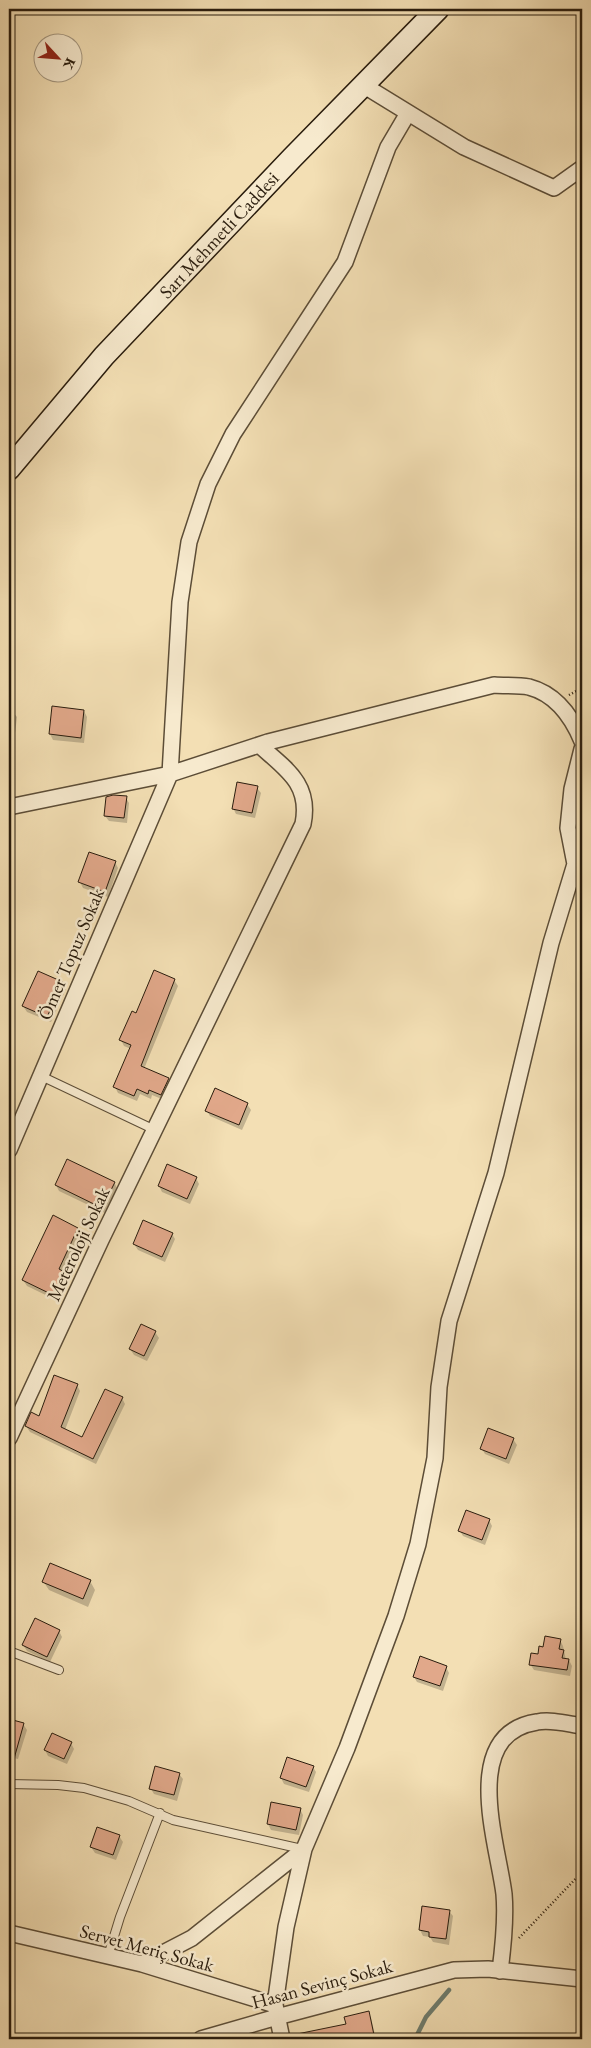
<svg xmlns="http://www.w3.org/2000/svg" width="591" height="2048" font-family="'EB Garamond',serif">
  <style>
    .shadow { fill: #0003 }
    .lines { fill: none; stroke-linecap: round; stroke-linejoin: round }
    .stream { stroke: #6d7c6e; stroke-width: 4.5 }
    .building { fill: #e1a88a; stroke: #291c0d }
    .lane-casing { stroke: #5c4d37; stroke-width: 10 }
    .street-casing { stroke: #5c4d37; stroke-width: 18 }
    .secondary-casing { stroke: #291c0d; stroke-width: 24 }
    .path { stroke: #291c0d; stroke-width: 2.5; stroke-dasharray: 1 2.5; stroke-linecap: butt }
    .lane { stroke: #f7eace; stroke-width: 8 }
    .street { stroke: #f7eace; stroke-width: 15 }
    .secondary { stroke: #f7eace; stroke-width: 21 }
    .labels { text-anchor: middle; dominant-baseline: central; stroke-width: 5; stroke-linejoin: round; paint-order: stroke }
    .street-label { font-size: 19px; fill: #291c0d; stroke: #f7eace }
  </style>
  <rect width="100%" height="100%" fill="#f3dfb4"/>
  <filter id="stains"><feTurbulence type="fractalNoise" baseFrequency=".004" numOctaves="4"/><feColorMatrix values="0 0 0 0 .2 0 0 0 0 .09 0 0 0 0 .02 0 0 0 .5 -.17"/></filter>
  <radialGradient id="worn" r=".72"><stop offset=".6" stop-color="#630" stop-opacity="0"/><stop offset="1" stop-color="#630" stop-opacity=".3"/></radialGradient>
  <path class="shadow" d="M9,711L13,712L17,717L15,733L9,732Z
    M84,711L87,717L84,743L53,740L50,734Z
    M257,788L261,793L255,818L236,814L233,808Z
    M126,798L129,803L127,823L109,821L105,816Z
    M115,862L118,868L108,897L83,888L80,882Z
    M39,972L63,983L66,989L51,1022L27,1012L23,1006Z
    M174,980L178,986L144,1069L168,1079L171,1085L164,1100L152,1095L151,1099L140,1094L137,1101L118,1093L115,1087L131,1049L124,1046L121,1040L136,1014Z
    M247,1104L251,1110L242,1130L210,1116L207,1111Z
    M196,1178L199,1184L190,1204L162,1192L159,1186Z
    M114,1182L117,1188L105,1213L59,1191L56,1185Z
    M53,1217L78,1229L81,1235L63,1273L69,1279L58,1301L27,1286L23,1280Z
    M172,1234L175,1239L165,1262L138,1250L134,1244Z
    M155,1332L159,1338L147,1361L134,1355L130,1349Z
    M77,1385L80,1391L65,1430L82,1438L122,1398L125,1404L96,1464L30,1432L26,1426L39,1417Z
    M513,1439L517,1445L509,1464L485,1454L482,1449Z
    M489,1520L492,1526L485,1545L463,1536L460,1531Z
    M43,1581H90L95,1590L88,1607L49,1590Z
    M59,1631L62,1637L50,1662L27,1651L23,1645Z
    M560,1640L563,1646L566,1660H569L572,1666L570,1676L534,1670L530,1664L544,1648Z
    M446,1667L449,1673L443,1691L417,1682L414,1677Z
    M9,1720L23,1724L27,1730L18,1759L9,1757Z
    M71,1743L74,1749L67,1764L48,1756L45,1750Z
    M313,1767L316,1772L309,1792L284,1784L281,1778Z
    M179,1774L183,1779L177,1801L154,1794L151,1789Z
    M300,1809L303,1815L299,1835L271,1830L268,1824Z
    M119,1836L123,1842L116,1860L95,1853L91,1847Z
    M449,1911L453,1916L449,1945L433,1942L430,1937L423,1936L420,1930Z
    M368,2013L371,2018L376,2039H302L301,2034L347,2025Z"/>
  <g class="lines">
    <path class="stream" d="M415,2039L426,2017L449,1990"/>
  </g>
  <path class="building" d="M52,706L84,710L81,738L49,734Z
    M237,782L258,786L252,813L232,809Z
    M113,795L127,796L124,818L104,816L106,797Z
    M89,852L116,861L105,892L78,882Z
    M154,970L175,979L141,1066L169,1078L161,1095L149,1090L148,1094L137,1089L134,1096L113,1087L131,1045L119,1040L132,1011L136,1013Z
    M38,971L63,982L47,1017L22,1006Z
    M215,1088L248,1103L239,1125L205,1111Z
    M67,1159L115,1182L102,1208L55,1185Z
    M167,1164L197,1177L187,1199L158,1186Z
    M53,1215L78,1228L59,1269L66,1273L55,1296L22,1280Z
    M143,1220L173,1233L162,1257L133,1244Z
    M141,1324L156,1331L144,1356L129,1349Z
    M54,1375L78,1384L61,1427L82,1437L105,1389L123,1397L93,1459L25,1426L31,1412L39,1416Z
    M488,1428L514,1438L506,1459L480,1449Z
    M466,1510L490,1519L482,1540L458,1531Z
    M50,1563L91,1580L83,1599L42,1582Z
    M35,1618L60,1630L47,1657L22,1645Z
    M545,1636L561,1639L559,1649L564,1650L562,1658L569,1659L567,1670L529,1665L531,1653L538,1654L539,1646L543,1647Z
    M420,1656L447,1666L440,1686L413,1677Z
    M9,1719L24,1723L12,1766L9,1765Z
    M52,1733L72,1742L64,1759L44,1750Z
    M287,1757L314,1766L306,1787L280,1778Z
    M155,1766L180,1773L174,1795L149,1789Z
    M271,1802L301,1808L296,1830L267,1824Z
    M97,1827L120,1835L113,1855L90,1847Z
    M422,1906L450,1910L446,1939L429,1937V1932L419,1930Z
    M369,2011L374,2035L356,2039H298L297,2034L346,2024L344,2017Z"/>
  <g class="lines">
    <g class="lane-casing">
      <path id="lane" d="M41,1076L155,1130
        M9,1651L59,1670
        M9,1784L58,1785L84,1788L129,1801L173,1820L302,1849
        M108,1956L120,1917L160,1813"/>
    </g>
    <g class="street-casing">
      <path id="street" d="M363,85L464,147L554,188L582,168
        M9,807L170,774L268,742L494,685C505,686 518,685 529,687C556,694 572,717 582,741
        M9,1150L170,774L180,602L189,542L208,484L233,434L345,262L388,147L408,113
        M9,1438L101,1240L303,824C311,784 286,769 259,745
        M9,1933L142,1964L275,2005
        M142,1964L192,1938L304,1849
        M500,1971C503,1948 506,1917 504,1894C498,1844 459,1734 537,1722C551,1719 568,1724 582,1726
        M201,2039L277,2017L454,1970L488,1969L582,1979
        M282,2039L275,2005L286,1927L304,1849L347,1748L396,1616L418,1544L435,1458L439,1387L449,1321L496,1173L551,943L575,864L568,828L572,789L582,749"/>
    </g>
    <g class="secondary-casing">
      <path id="secondary" d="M9,469L104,356L292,158L438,9"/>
    </g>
    <path class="path" d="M569,695L582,688
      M519,1938L582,1872"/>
    <use href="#lane" class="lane"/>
    <use href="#street" class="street"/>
    <use href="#secondary" class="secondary"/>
  </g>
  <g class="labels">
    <g class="street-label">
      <text transform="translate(219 235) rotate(-47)">Sarı Mehmetli Caddesi</text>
      <text transform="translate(71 954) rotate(-67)">Ömer Topuz Sokak</text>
      <text transform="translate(78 1244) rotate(-65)">Meteroloji Sokak</text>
      <text transform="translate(147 1948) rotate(15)">Servet Meriç Sokak</text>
      <text transform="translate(322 1984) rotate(-15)">Hasan Sevinç Sokak</text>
    </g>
  </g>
  <rect width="591" height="2048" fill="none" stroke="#f3dfb4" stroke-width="30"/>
  <rect x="10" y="10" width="571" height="2028" fill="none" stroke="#291c0d" stroke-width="2.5"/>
  <rect x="15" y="15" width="561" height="2018" fill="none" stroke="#291c0d"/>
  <g transform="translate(58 58) rotate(116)"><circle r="24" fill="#f7eace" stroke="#a59881"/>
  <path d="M0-4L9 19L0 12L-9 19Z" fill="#8f2418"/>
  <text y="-8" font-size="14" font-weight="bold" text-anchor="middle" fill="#291c0d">K</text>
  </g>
  <rect width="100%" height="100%" filter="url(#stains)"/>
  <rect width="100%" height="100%" fill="url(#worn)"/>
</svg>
